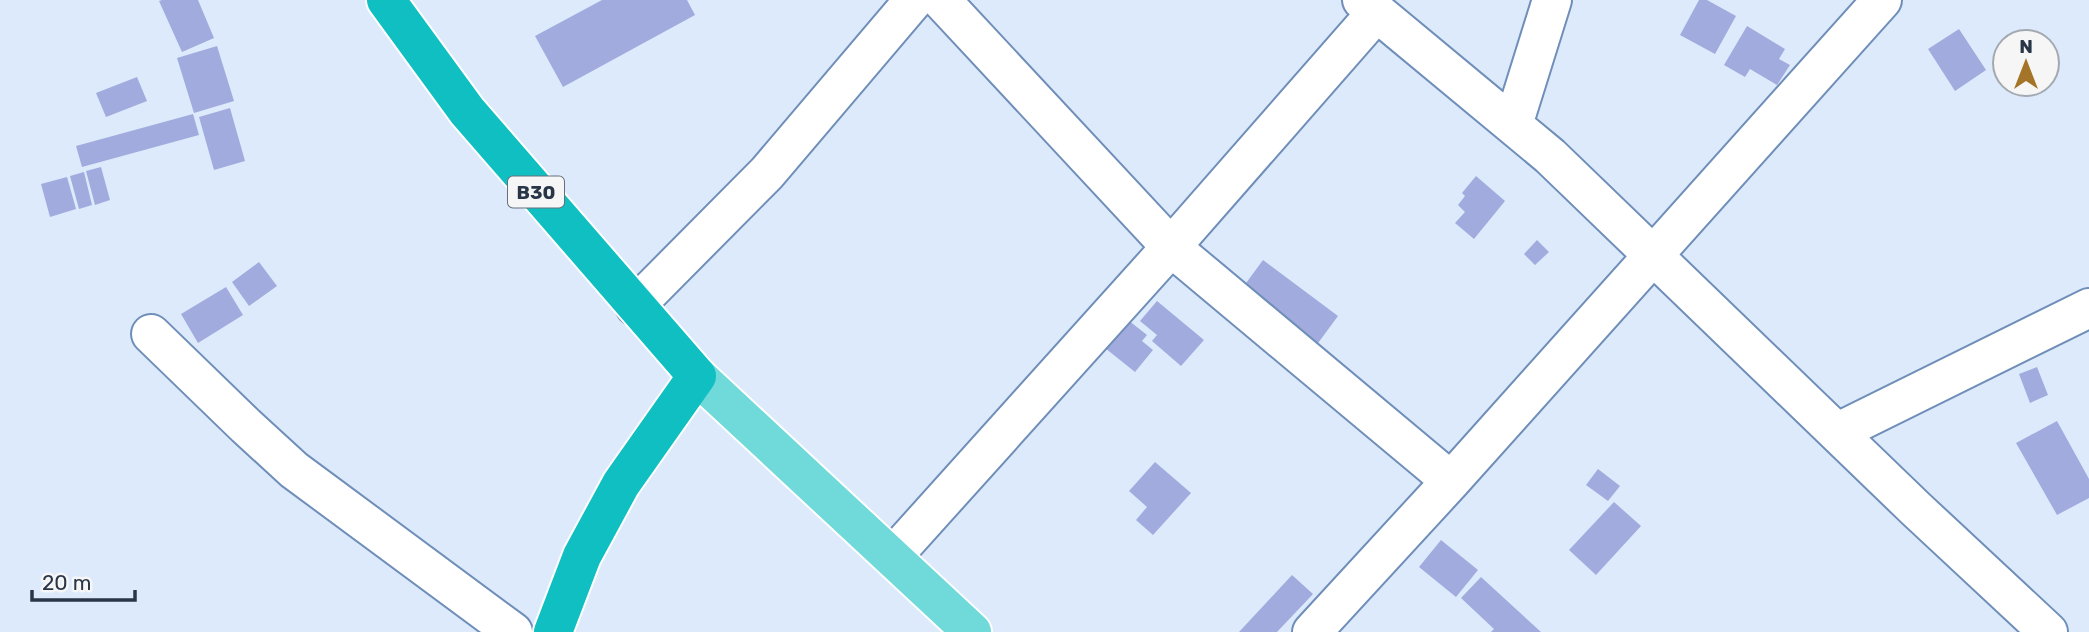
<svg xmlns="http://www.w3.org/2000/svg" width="2089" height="632" font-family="Rubik,sans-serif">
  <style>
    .building { fill: #a2abdd }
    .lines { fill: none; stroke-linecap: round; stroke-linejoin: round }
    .minor-casing { stroke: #6f8eb8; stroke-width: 42 }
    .major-casing { stroke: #fff; stroke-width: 42 }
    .highway-casing { stroke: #fff; stroke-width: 42 }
    .minor { stroke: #fff; stroke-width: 38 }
    .major { stroke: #70d9da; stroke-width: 38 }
    .highway { stroke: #10bfc1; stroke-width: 38 }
    .labels { text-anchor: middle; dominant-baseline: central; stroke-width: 5; stroke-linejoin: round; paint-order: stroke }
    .shield { fill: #f6f6f6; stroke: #66707c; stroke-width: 2 }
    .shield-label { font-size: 19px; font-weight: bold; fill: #293648 }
  </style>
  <rect width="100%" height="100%" fill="#dceafc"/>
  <path class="building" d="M162,0H198L214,38L182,52L159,1Z
    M602,0H687L695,15L563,87L535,36Z
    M1699,0H1707L1736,16L1715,54L1680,35Z
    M1747,26L1785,49L1779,59L1790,65L1777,85L1750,69L1745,77L1724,65Z
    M1959,29L1986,70L1955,91L1928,49Z
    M217,46L234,101L194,113L177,58Z
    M137,77L147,101L106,117L96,93Z
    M230,108L245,161L214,170L199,117Z
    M193,114L199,135L82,167L76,146Z
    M101,167L110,200L95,205L86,171Z
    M84,172L92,205L79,209L70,176Z
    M1476,176L1505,201L1474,239L1455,223L1465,212L1458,205L1465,196L1462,193Z
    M67,177L76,209L50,217L41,184Z
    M1537,240L1549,252L1535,265L1524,254Z
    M1263,260L1338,316L1310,354L1235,298Z
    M259,262L277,286L249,306L232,282Z
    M226,287L243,315L198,343L181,314Z
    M1157,301L1204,340L1181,366L1152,341L1157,335L1140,321Z
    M1128,320L1147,335L1142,341L1153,350L1135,372L1105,348Z
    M2037,367L2048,395L2030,403L2019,374Z
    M2057,421L2089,479V498L2057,515L2016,443Z
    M1155,462L1191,493L1153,535L1136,520L1147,507L1129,491Z
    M1598,469L1620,486L1608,501L1586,485Z
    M1614,502L1641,526L1596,575L1569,550Z
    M1441,540L1478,570L1456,597L1419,567Z
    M1292,575L1313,594L1277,632H1239Z
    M1481,577L1541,632H1491L1494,629L1461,598Z"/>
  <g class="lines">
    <g class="minor-casing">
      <path id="minor" d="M941,0L1171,247L1451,481
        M1362,0L1550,156L1916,509L2048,632
        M1513,125L1552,0
        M635,306L767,173L914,0
        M151,334L246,426L294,470L513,632
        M1838,432L2089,308
        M892,557L1171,247L1377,12
        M1312,632L1451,481L1882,0"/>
    </g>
    <g class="major-casing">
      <path id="major" d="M697,376L972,632"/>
    </g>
    <g class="highway-casing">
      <path id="highway" d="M386,0L467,111L697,376L621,484L582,556L553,632"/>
    </g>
    <use href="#minor" class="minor"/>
    <use href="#major" class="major"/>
    <use href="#highway" class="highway"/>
  </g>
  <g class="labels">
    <rect class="shield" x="508" y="176.5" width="56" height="31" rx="5"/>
    <g class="shield-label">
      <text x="536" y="192">B30</text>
    </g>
  </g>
  <g transform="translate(2026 63)"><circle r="33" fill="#f6f6f6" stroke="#a4a9b0" stroke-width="2"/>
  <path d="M0-5L12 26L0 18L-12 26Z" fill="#a47528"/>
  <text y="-10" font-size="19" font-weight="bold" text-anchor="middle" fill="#293648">N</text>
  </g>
  <path d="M32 590v10h103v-10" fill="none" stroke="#293648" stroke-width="3.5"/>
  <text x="42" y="590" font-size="21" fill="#293648" stroke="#f6f6f6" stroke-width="5" paint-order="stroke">20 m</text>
</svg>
